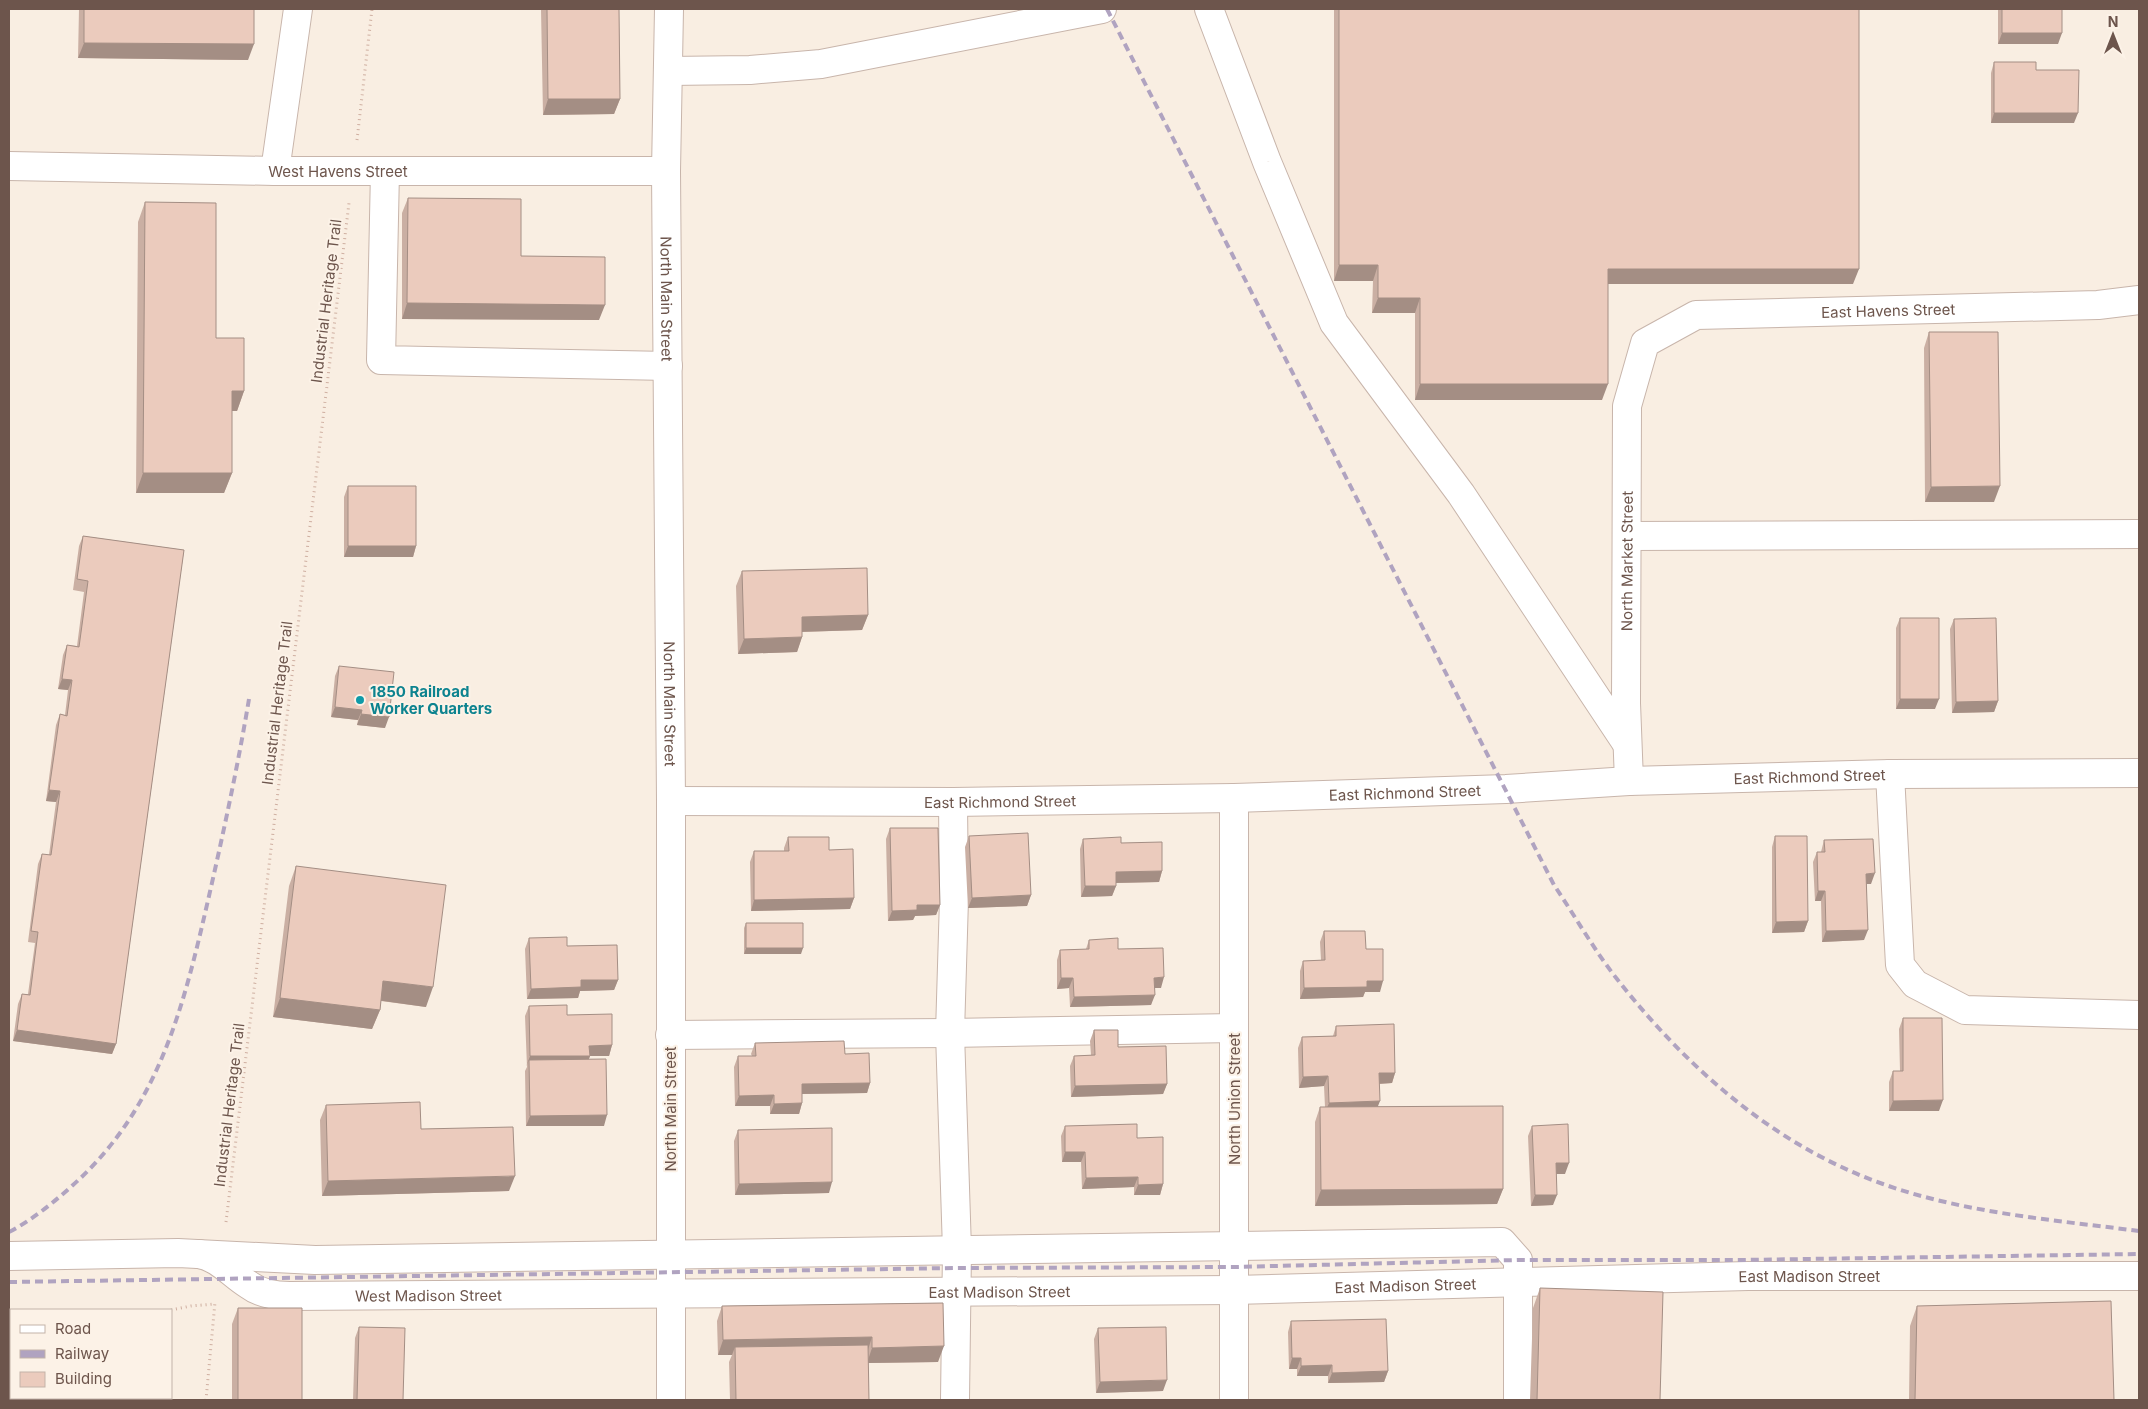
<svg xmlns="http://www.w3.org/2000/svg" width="2148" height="1409" font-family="Inter,sans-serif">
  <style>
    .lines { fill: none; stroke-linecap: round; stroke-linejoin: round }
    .minor-casing { stroke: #c8b5ab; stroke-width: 30 }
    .path { stroke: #cfafa1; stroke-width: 3; stroke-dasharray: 1 4; stroke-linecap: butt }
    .minor { stroke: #fff; stroke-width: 28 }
    .rail { stroke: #b0a3c0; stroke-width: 4; stroke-dasharray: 8 5; stroke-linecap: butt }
    .wall { fill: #caafa3 }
    .shaded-wall { fill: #a48e84 }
    .building { fill: #ebcbbd; stroke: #a48e84 }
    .culture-dot { fill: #0f9aa8; stroke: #fcf2e7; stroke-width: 2 }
    .labels { text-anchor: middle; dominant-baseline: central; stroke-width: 4; stroke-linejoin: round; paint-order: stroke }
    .street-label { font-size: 15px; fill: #6d554c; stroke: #fcf2e7 }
    .culture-label { font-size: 15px; font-weight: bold; fill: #0d838f; stroke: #fcf2e7; text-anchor: start }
  </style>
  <rect width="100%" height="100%" fill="#f9eee2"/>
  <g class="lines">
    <g class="minor-casing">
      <g id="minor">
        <path id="s1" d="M669,9L666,171L671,801V1400"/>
        <path d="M1209,9L1267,162L1334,323L1461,494L1627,744"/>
        <path d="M668,71L750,70L821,64L1102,9"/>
        <path id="s2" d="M9,166L275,171H666"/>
        <path d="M275,171L298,9"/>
        <path d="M385,171L381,360L668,366"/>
        <path d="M1627,536L2139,534"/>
        <path d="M1890,774L1900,965L1915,984L1965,1010L2139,1015"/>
        <path id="s3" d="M1629,781L1626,703L1627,406L1645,343L1696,315L2098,305L2139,300"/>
        <path d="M1234,798V1400"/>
        <path id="s4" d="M671,801L953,802L1234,798L1506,789L1629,781L1890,774L2139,773"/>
        <path d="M953,802L954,899L950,1033L957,1250L955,1400"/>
        <path d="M670,1035L950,1033L1234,1028"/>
        <path id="s5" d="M199,1254C220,1258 231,1274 249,1285C261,1294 275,1296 290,1296L1234,1290L1748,1276H2139"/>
        <path d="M9,1256L178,1253L315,1260L1502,1242L1518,1260V1400"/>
      </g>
    </g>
    <path class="path" d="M357,140L372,9
      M226,1222L349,203
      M171,1310L191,1306L215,1304
      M9,1313H11
      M206,1400L215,1302"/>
    <use href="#minor" class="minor"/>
    <path class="rail" d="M1107,9L1554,885C1575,916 1594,950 1617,979C1687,1068 1775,1146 1883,1184C1964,1213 2054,1220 2139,1231
      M9,1232C32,1220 53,1203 73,1185C160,1107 184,1005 209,896C224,830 238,765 249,699
      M9,1282L957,1268L1234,1267L1518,1260H1740L2139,1254"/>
  </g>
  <path class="wall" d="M79,9H254L248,60L78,58Z
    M541,9H619L620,99L614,114L543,115Z
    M1334,9H1859L1853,284H1608L1602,400H1415V313H1372L1373,281H1334Z
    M1998,9H2062L2058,44H1998Z
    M1994,62L2036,70L2074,123H1991V73Z
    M408,198L521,256L599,320L402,319V213Z
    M145,202L244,391L237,411H232V473L224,493H136L138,222Z
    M1929,332L1994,502H1925L1924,348Z
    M348,486L416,546L413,557H344V497Z
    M83,536L184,550L116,1044L112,1054L13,1041L18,1004L22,994H28L35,943L28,942L38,864L42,854L49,855L56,802L46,801L56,725L60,714L65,715L68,690L58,689L63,655L67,645L77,646L84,592L73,590L79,546Z
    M742,571L868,615L862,630L802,632V637L797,652L738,654L736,586Z
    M1900,618L1935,709H1896V628Z
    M1954,619L1998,701L1994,712L1952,713L1950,629Z
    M339,666L385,728L357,725L358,720L331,717L335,676Z
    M890,828L940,905L936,915L915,916L913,920L888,921L886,839Z
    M969,836L1031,895L1027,906L968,908L965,847Z
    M1775,836L1808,921L1804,932L1772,933V847Z
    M788,837L829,850L854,898L850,909L751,911L750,862L754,851H784V848Z
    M1083,839L1121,843L1162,871L1159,882L1116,883V886L1112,896L1081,897L1080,849Z
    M1824,840L1871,884H1867L1864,940L1822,942L1821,901H1815L1813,862L1817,852H1821Z
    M296,866L426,1007L381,1001L380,1010L372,1029L273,1017L289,886Z
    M746,923L801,954H744V928Z
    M1324,931L1366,949L1380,992H1365L1363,997L1300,999V971L1303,961L1321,960L1320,942Z
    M529,938L567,946L618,980L614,990L580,991L578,998L527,999L525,949Z
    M1089,940L1118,949L1161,988H1154L1151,1005L1070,1007L1069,988L1057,989V960L1060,950L1086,949Z
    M529,1006L567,1015L612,1045L609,1056H590L589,1059L604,1126H526L525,1071L527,1067L525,1016Z
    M1903,1018L1939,1111H1889V1082L1893,1071H1900L1899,1029Z
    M1336,1026L1395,1073L1392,1083L1379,1084L1378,1106L1503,1189L1497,1204L1315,1206V1122L1320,1107H1325L1324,1086L1299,1088L1298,1048L1302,1037L1333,1036Z
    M1094,1030L1167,1084L1163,1094L1071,1097L1070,1066L1074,1056L1091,1055L1090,1041Z
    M755,1043L845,1054L870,1083L867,1093L802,1094V1103L799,1114H770V1106H735L734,1067L738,1056H752L751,1054Z
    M326,1105L421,1129L509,1191L322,1196L320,1120Z
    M1065,1126L1137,1138L1163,1184L1160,1195H1134V1187L1082,1189L1081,1162H1062L1061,1136Z
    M1532,1126L1565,1174H1556L1553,1205L1531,1206L1528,1136Z
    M738,1130L829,1193L735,1195L734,1141Z
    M1540,1288L1660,1400H1530L1533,1308Z
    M943,1303L938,1362L868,1363L869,1400H730L729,1362L732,1355H718L717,1321L722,1306Z
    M1917,1306L2114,1400H1909L1910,1326Z
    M238,1308L302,1400H232V1324Z
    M1291,1321L1388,1371L1384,1382L1328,1383V1376H1297V1369H1289L1288,1332Z
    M359,1327L403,1400H353L355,1338Z
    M1098,1328L1163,1391L1096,1393L1094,1339Z
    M25,1398H104L103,1400H25Z"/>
  <path class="shaded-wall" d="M2002,33H2062L2058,44H1998Z
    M84,43L254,44L248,60L78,58Z
    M548,99H620L614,114L543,115Z
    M1994,113H2078L2074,123H1991Z
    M1339,265H1378L1373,281H1334Z
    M1608,269H1859L1853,284H1602Z
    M1378,298H1420L1415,313H1372Z
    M407,303L605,305L599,320L402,319Z
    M1420,384H1608L1602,400H1415Z
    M232,391H244L237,411H225Z
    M143,473H232L224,493H136Z
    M2000,486L1994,502H1925L1931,487Z
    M348,546H416L413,557H344Z
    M868,615L862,630L796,632L802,617Z
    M802,637L797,652L738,654L744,639Z
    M62,679L72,680L68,690L58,689Z
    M1900,699H1939L1935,709H1896Z
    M1998,701L1994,712L1952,713L1956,702Z
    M335,707L362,710L358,720L331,717Z
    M361,714L389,717L385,728L357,725Z
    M49,790L60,791L56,802L46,801Z
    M1162,871L1159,882L1112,883L1116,872Z
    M1875,873L1871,884H1863L1866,874Z
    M1085,886H1116L1112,896L1081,897Z
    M1818,891H1825L1821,901H1815Z
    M1031,895L1027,906L968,908L972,898Z
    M854,898L850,909L751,911L754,900Z
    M917,905H940L936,915L915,916L913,920L888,921L892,911Z
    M1808,921L1804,932L1772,933L1776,922Z
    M1868,930L1864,940L1822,942L1826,931Z
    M746,948H803L801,954H744Z
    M1164,977L1161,988H1150L1154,978Z
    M1061,978H1073L1069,988L1057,989Z
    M581,980H618L614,990L580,991L578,998L527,999L531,989Z
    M383,981L433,987L426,1007L376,1000Z
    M1367,981H1383L1380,992H1365L1363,997L1300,999L1304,988Z
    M1155,995L1151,1005L1070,1007L1074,997Z
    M280,998L380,1010L372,1029L273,1017Z
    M17,1030L116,1044L112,1054L13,1041Z
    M612,1045L609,1056H590L586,1066L529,1060L526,1067L530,1056L589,1046Z
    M1379,1073H1395L1392,1083L1375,1084Z
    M1328,1076L1324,1086L1299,1088L1303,1077Z
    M870,1083L867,1093L798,1094L802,1084Z
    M1167,1084L1163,1094L1071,1097L1075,1086Z
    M774,1095L770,1106H735L739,1096Z
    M1943,1100L1939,1111H1889L1893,1101Z
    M1380,1101L1376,1111L1325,1113L1329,1103Z
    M802,1103L799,1114H770L774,1104Z
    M607,1115L604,1126H526L530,1116Z
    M1065,1152H1085L1081,1162H1062Z
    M1556,1163H1569L1565,1174H1552Z
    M515,1176L509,1191L322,1196L328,1181Z
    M1138,1177L1134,1187L1082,1189L1086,1178Z
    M832,1182L829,1193L735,1195L739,1184Z
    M1163,1184L1160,1195H1134L1138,1185Z
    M1503,1189L1497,1204L1315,1206L1321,1190Z
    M1535,1195H1557L1553,1205L1531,1206Z
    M872,1337L867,1353L735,1347L732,1355H718L723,1340Z
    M944,1346L938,1362L867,1363L872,1348Z
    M1292,1358H1301L1297,1369H1289Z
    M1332,1365L1328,1376H1297L1301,1366Z
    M1388,1371L1384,1382L1328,1383L1332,1373Z
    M1167,1380L1163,1391L1096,1393L1100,1382Z"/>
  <path class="building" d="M84,9H254V44L84,43Z
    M547,9H619L620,99H548Z
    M1339,9H1859V269H1608V384H1420V298H1378V265H1339Z
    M2002,9H2062V33H2002Z
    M1994,62H2036V70H2079L2078,113H1994Z
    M408,198L521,199V256L605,257V305L407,303Z
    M145,202L216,203V338H244V391H232V473H143Z
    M1929,332H1998L2000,486L1931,487Z
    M348,486H416V546H348Z
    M83,536L184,550L116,1044L17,1030L22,994L30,995L38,932L31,931L42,854L51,855L60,791L49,790L60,714L67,716L72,680L62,679L67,645L79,647L88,581L77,579Z
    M867,568L868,615L802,617V637L744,639L742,571Z
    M1900,618H1939V699H1900Z
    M1996,618L1998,701L1956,702L1954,619Z
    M339,666L394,672L389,717L361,714L362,710L335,707Z
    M890,828H938L940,905H917V910L892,911Z
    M1028,833L1031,895L972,898L969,836Z
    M1775,836H1807L1808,921L1776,922Z
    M788,837H829V850L853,849L854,898L754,900V851H789Z
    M1121,837V843L1162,842V871L1116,872V886H1085L1083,839Z
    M1873,839L1875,873L1866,874L1868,930L1826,931L1825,891H1818L1817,852H1825L1824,840Z
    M296,866L446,885L433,987L383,981L380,1010L280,998Z
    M746,923H803V948H746Z
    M1324,931H1365L1366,949H1383V981H1367V987L1304,988L1303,961L1325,960Z
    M567,937V946L617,945L618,980H581V987L531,989L529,938Z
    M1118,938V949L1163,948L1164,977L1154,978L1155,995L1074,997L1073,978H1061L1060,950L1089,949V940Z
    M567,1005V1015L612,1014V1045L589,1046L590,1056H530L529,1006Z
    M1903,1018H1942L1943,1100L1893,1101V1071H1903Z
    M1394,1024L1395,1073H1379L1380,1101L1329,1103L1328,1076L1303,1077L1302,1037L1336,1036V1026Z
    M1094,1030H1118V1047L1166,1046L1167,1084L1075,1086L1074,1056L1095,1055Z
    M844,1041L845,1054L869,1053L870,1083L802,1084V1103L774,1104V1095L739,1096L738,1056H756L755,1043Z
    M606,1059L607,1115L530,1116L529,1060Z
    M420,1102L421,1129L513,1127L515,1176L328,1181L326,1105Z
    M1503,1106V1189L1321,1190L1320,1107Z
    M1137,1124V1138L1163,1137V1184L1138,1185V1177L1086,1178L1085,1152H1065V1126Z
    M1568,1124L1569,1163H1556L1557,1195H1535L1532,1126Z
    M832,1128V1182L739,1184L738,1130Z
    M1540,1288L1663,1292L1660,1400H1537Z
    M2111,1301L2114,1400H1915L1917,1306Z
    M943,1303L944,1346L872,1348V1337L723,1340L722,1306Z
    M238,1308H302V1400H238Z
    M1386,1319L1388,1371L1332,1373V1365L1301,1366V1358H1292L1291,1321Z
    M359,1327L405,1328L403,1400H357Z
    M1166,1327L1167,1380L1100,1382L1098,1328Z
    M868,1345L869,1400H736L735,1347Z
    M30,1398H104L103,1400H30Z"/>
  <circle class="culture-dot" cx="360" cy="700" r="5"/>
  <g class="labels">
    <g class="street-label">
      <text stroke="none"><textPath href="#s2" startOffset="329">West Havens Street</textPath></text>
      <text stroke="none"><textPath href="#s1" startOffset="290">North Main Street</textPath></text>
      <text transform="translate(326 301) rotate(-83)">Industrial Heritage Trail</text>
      <text stroke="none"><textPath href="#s3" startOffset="691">East Havens Street</textPath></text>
      <text stroke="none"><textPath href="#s3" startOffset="220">North Market Street</textPath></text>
      <text transform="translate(277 703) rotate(-83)">Industrial Heritage Trail</text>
      <text stroke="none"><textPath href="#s1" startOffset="695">North Main Street</textPath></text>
      <text stroke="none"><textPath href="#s4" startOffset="1139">East Richmond Street</textPath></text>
      <text stroke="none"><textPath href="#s4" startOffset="734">East Richmond Street</textPath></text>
      <text stroke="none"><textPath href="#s4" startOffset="329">East Richmond Street</textPath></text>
      <text transform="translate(1234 1099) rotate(-90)">North Union Street</text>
      <text transform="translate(229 1105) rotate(-83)">Industrial Heritage Trail</text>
      <text transform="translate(670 1109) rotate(-90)">North Main Street</text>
      <text stroke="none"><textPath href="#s5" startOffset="1622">East Madison Street</textPath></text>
      <text stroke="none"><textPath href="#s5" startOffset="1218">East Madison Street</textPath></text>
      <text stroke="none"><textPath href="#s5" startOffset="812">East Madison Street</textPath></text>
      <text stroke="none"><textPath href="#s5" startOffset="241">West Madison Street</textPath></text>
    </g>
    <g class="culture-label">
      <text x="370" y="691">1850 Railroad<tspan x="370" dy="17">Worker Quarters</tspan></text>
    </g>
  </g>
  <rect width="2148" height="1409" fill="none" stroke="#6d554c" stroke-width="20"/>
  <rect x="10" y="1309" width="162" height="90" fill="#fcf2e7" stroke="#c3b3a9"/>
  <rect x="20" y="1325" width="25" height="8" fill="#ffffff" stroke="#c3b3a9"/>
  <text x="55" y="1334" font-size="15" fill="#6d554c">Road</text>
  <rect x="20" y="1350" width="25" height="8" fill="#b0a3c0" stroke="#c3b3a9"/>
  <text x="55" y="1359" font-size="15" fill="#6d554c">Railway</text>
  <rect x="20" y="1372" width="25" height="15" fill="#ebcbbd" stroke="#c3b3a9"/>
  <text x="55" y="1384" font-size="15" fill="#6d554c">Building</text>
  <g transform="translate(2113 35)" stroke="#fcf2e7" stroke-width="4" paint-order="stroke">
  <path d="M0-4L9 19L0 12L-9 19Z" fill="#6d554c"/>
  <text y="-8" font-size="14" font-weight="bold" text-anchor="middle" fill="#6d554c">N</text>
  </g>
</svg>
